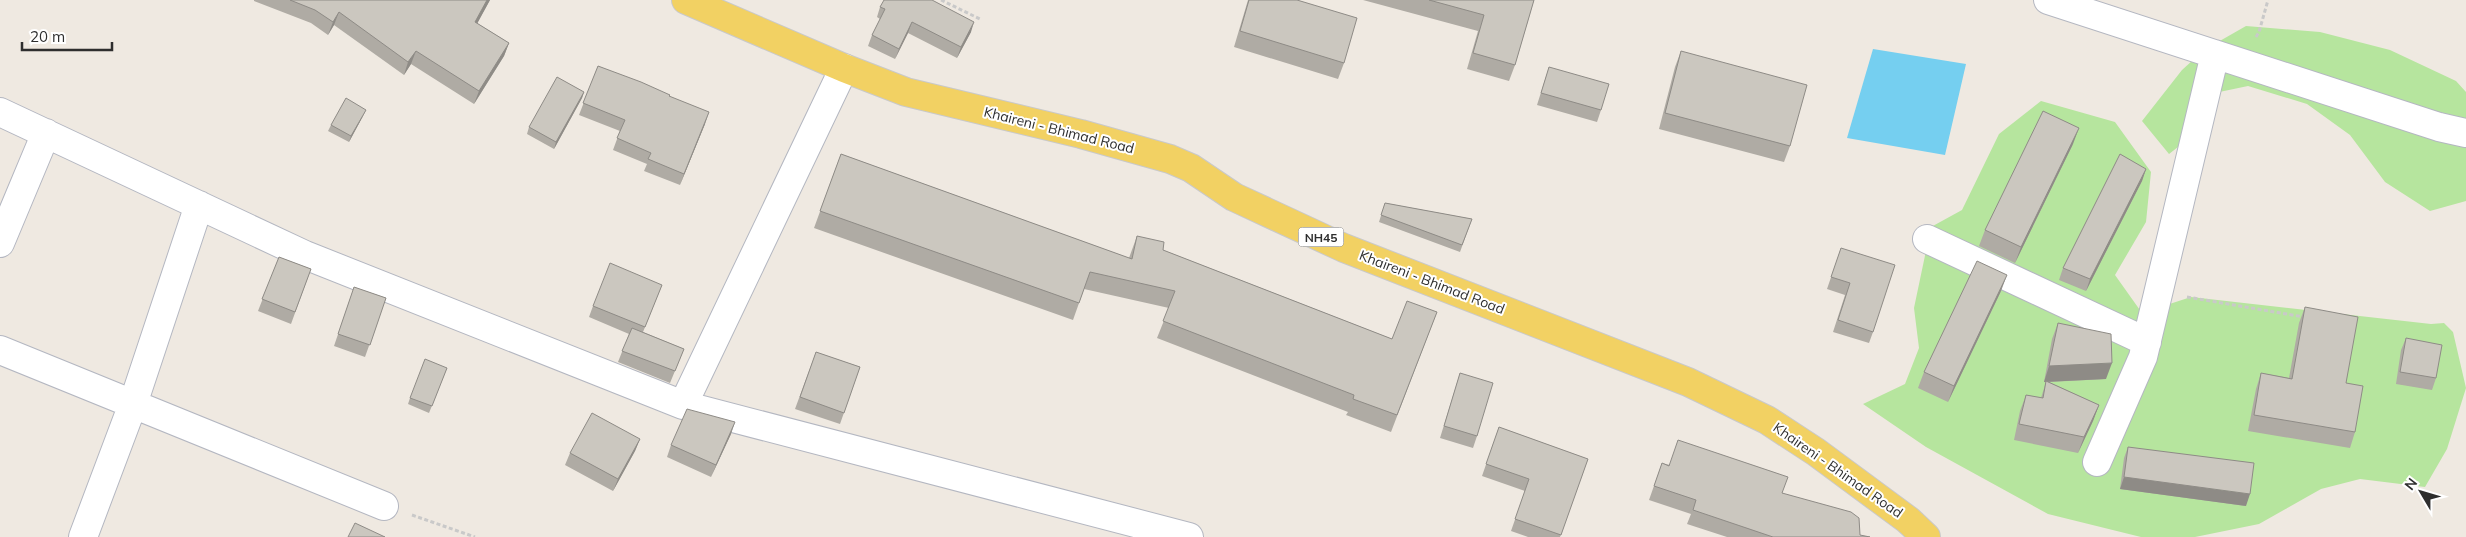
<svg xmlns="http://www.w3.org/2000/svg" width="2466" height="537" font-family="Mulish,sans-serif">
  <style>
    .green { fill: #b6e59e }
    .water { fill: #75cff0 }
    .lines { fill: none; stroke-linecap: round; stroke-linejoin: round }
    .minor-casing { stroke: #b4b7c1; stroke-width: 30 }
    .major-casing { stroke: #c9c9c9; stroke-width: 30 }
    .path { stroke: #c9c9c9; stroke-width: 3; stroke-dasharray: 4 2.5; stroke-linecap: butt }
    .minor { stroke: #fff; stroke-width: 28 }
    .major { stroke: #f2d163; stroke-width: 28 }
    .wall { fill: #afaba4 }
    .shaded-wall { fill: #8e8b86 }
    .building { fill: #cbc7bf; stroke: #8e8b86 }
    .labels { text-anchor: middle; dominant-baseline: central; stroke-width: 4; stroke-linejoin: round; paint-order: stroke }
    .shield { fill: #fff; stroke: #6d6d6d; stroke-width: 1 }
    .shield-label { font-size: 12px; font-weight: bold; fill: #2e2e2e }
    .street-label { font-size: 14px; fill: #2e2e2e; stroke: #fff }
  </style>
  <rect width="100%" height="100%" fill="#efe9e1"/>
  <path class="green" d="M2246,26L2320,32L2390,50L2456,81L2466,92V201L2430,211L2385,182L2350,135L2307,104L2248,86L2205,95L2196,133L2169,154L2142,121L2182,70L2204,50Z
    M2041,101L2115,122L2151,172L2146,222L2115,275L2142,313L2191,297L2431,324L2444,323L2453,332L2466,388L2447,449L2425,487L2360,479L2321,489L2259,524L2195,537H2141L2048,514L1926,447L1863,404L1905,384L1919,348L1914,308L1931,227L1962,210L1999,134Z"/>
  <path class="water" d="M1873,49L1966,64L1945,155L1847,138Z"/>
  <g class="lines">
    <g class="minor-casing">
      <path id="minor" d="M2048,0L2439,127L2466,133
        M0,112L305,255L683,405L844,68
        M1927,239L2147,342
        M0,243L46,133
        M0,350L384,506
        M683,405L1189,537
        M2097,462L2143,357L2215,54
        M83,537L133,404L199,205"/>
    </g>
    <g class="major-casing">
      <path id="major" d="M686,0L844,68L906,92L1081,134L1170,159L1191,168L1234,197L1344,248L1688,382L1767,420L1816,452L1908,520L1926,537"/>
    </g>
    <path class="path" d="M941,0L980,19
      M2256,37L2259,32L2268,0
      M2187,297L2304,317
      M412,515L475,537"/>
    <use href="#minor" class="minor"/>
    <use href="#major" class="major"/>
  </g>
  <path class="wall" d="M254,0H490L477,23L509,43L504,56L474,104L411,64L404,75L334,25L328,35L311,23L254,1Z
    M1248,0H1297L1344,63L1338,79L1234,47Z
    M1363,0H1534L1515,65L1509,81L1467,69L1478,31Z
    M880,7L971,32L957,58L908,33L895,59L868,46L872,35L880,19L877,17Z
    M1681,51L1790,146L1784,162L1659,129L1675,67Z
    M598,66L669,96L705,124L680,185L644,171L647,164L613,150L620,131L579,115Z
    M1549,67L1601,110L1597,122L1537,105Z
    M584,92L582,98L554,149L527,134L529,127Z
    M363,116L349,142L328,131L331,125Z
    M2073,144L2015,263L1979,246L1985,230Z
    M841,154L1129,258L1137,236L1163,250L1392,339L1437,312L1391,432L1346,415L1348,412L1157,338L1169,308L1084,289L1073,320L814,228Z
    M2146,169L2142,181L2086,291L2059,280L2063,268Z
    M1385,203L1472,219L1460,252L1379,222Z
    M1841,248L1873,332L1869,343L1833,332L1845,295L1827,289Z
    M279,257L311,269L291,324L258,311Z
    M662,285L643,332L684,349L670,383L618,362L629,334L589,317L593,306Z
    M354,287L386,298L365,357L334,346Z
    M2001,291L1948,402L1918,388L1924,372Z
    M2305,307L2346,383L2355,432L2350,448L2248,431L2256,389L2261,373L2289,378L2299,323Z
    M2058,323L2106,379L2049,382L2099,405L2093,421L2078,453L2014,440L2020,411L2026,395L2041,398L2046,382H2044L2052,339Z
    M2406,338L2436,378L2432,390L2396,384L2401,350Z
    M816,352L860,367L840,424L795,409Z
    M447,368L429,413L408,404L410,398Z
    M1460,373L1477,436L1473,448L1440,438Z
    M1499,427L1588,459L1560,537H1528L1511,531L1525,491L1482,476Z
    M731,434L711,477L667,457L671,445Z
    M640,439L635,451L613,491L565,465L570,453Z
    M2128,447L2246,506L2120,489L2124,458Z
    M1662,463L1782,493L1860,535L1870,537H1727L1687,524L1691,514L1649,500Z"/>
  <path class="shaded-wall" d="M487,0H490L471,35L475,22Z
    M339,12L334,25L328,35L333,22Z
    M912,22L908,33L895,59L899,49Z
    M974,22L971,32L957,58L961,47Z
    M509,43L504,56L474,104L479,91Z
    M416,51L411,64L404,75L408,62Z
    M584,92L582,98L554,149L556,142Z
    M366,110L363,116L349,142L351,136Z
    M709,112L705,124L680,185L684,174Z
    M2079,128L2073,144L2015,263L2021,247Z
    M2146,169L2142,181L2086,291L2090,279Z
    M2007,275L2001,291L1948,402L1954,386Z
    M2112,363L2106,379L2044,382L2049,366Z
    M2099,405L2093,421L2078,453L2084,437Z
    M735,422L731,434L711,477L716,465Z
    M640,439L635,451L613,491L618,479Z
    M2124,477L2250,494L2246,506L2120,489Z"/>
  <path class="building" d="M290,0H487L475,22L509,43L479,91L416,51L408,62L339,12L333,22L315,10Z
    M884,0H932L974,22L961,47L912,22L899,49L872,35L885,9L880,7Z
    M1249,0H1297L1357,18L1344,63L1240,31Z
    M1429,0H1534L1515,65L1473,53L1484,15Z
    M1681,51L1807,85L1790,146L1665,113Z
    M598,66L641,82L670,95L669,96L709,112L684,174L648,159L651,153L617,138L625,120L583,103Z
    M1549,67L1609,84L1601,110L1541,93Z
    M557,77L584,92L556,142L529,127Z
    M346,98L366,110L351,136L331,125Z
    M2043,111L2079,128L2021,247L1985,230Z
    M841,154L1132,259L1137,236L1164,242L1163,250L1392,339L1407,301L1437,312L1397,415L1353,399L1354,395L1163,321L1175,291L1090,272L1079,303L820,211Z
    M2120,154L2146,169L2090,279L2063,268Z
    M1385,203L1472,219L1462,245L1381,215Z
    M1841,248L1895,265L1873,332L1838,320L1850,283L1831,277Z
    M279,257L311,269L295,312L262,299Z
    M1977,261L2007,275L1954,386L1924,372Z
    M610,263L662,285L645,327L593,306Z
    M354,287L386,298L370,345L338,334Z
    M2305,307L2358,317L2346,383L2363,386L2355,432L2254,415L2261,373L2292,379Z
    M2058,323L2111,334L2112,363L2049,366Z
    M632,328L684,349L675,371L622,351Z
    M2406,338L2442,345L2436,378L2400,372Z
    M816,352L860,367L844,413L800,397Z
    M425,359L447,368L432,406L410,398Z
    M1460,373L1493,383L1477,436L1444,426Z
    M2046,381L2099,405L2084,437L2019,424L2026,395L2043,398Z
    M687,409L735,422L716,465L671,445Z
    M592,413L640,439L618,479L570,453Z
    M1499,427L1588,459L1561,535L1515,519L1529,479L1486,464Z
    M1678,440L1788,477L1782,493L1851,512L1859,518L1860,535L1870,537H1773L1693,510L1696,500L1654,486L1662,463L1669,466Z
    M2128,447L2254,463L2250,494L2124,477Z
    M355,523L385,537H348Z"/>
  <g class="labels">
    <rect class="shield" x="1298.5" y="227.5" width="45" height="19" rx="4"/>
    <g class="shield-label">
      <text x="1321" y="237">NH45</text>
    </g>
    <g class="street-label">
      <text transform="translate(1059 130) rotate(14)">Khaireni - Bhimad Road</text>
      <text transform="translate(1432 282) rotate(21)">Khaireni - Bhimad Road</text>
      <text transform="translate(1838 470) rotate(35)">Khaireni - Bhimad Road</text>
    </g>
  </g>
  <g transform="translate(2421 492) rotate(308)" stroke="#ffffff" stroke-width="4" paint-order="stroke">
  <path d="M0-4L9 19L0 12L-9 19Z" fill="#2e2e2e"/>
  <text y="-8" font-size="14" font-weight="bold" text-anchor="middle" fill="#2e2e2e">N</text>
  </g>
  <path d="M22 42v8h90v-8" fill="none" stroke="#2e2e2e" stroke-width="2.5"/>
  <text x="30" y="42" font-size="15" fill="#2e2e2e" stroke="#ffffff" stroke-width="4" paint-order="stroke">20 m</text>
</svg>
